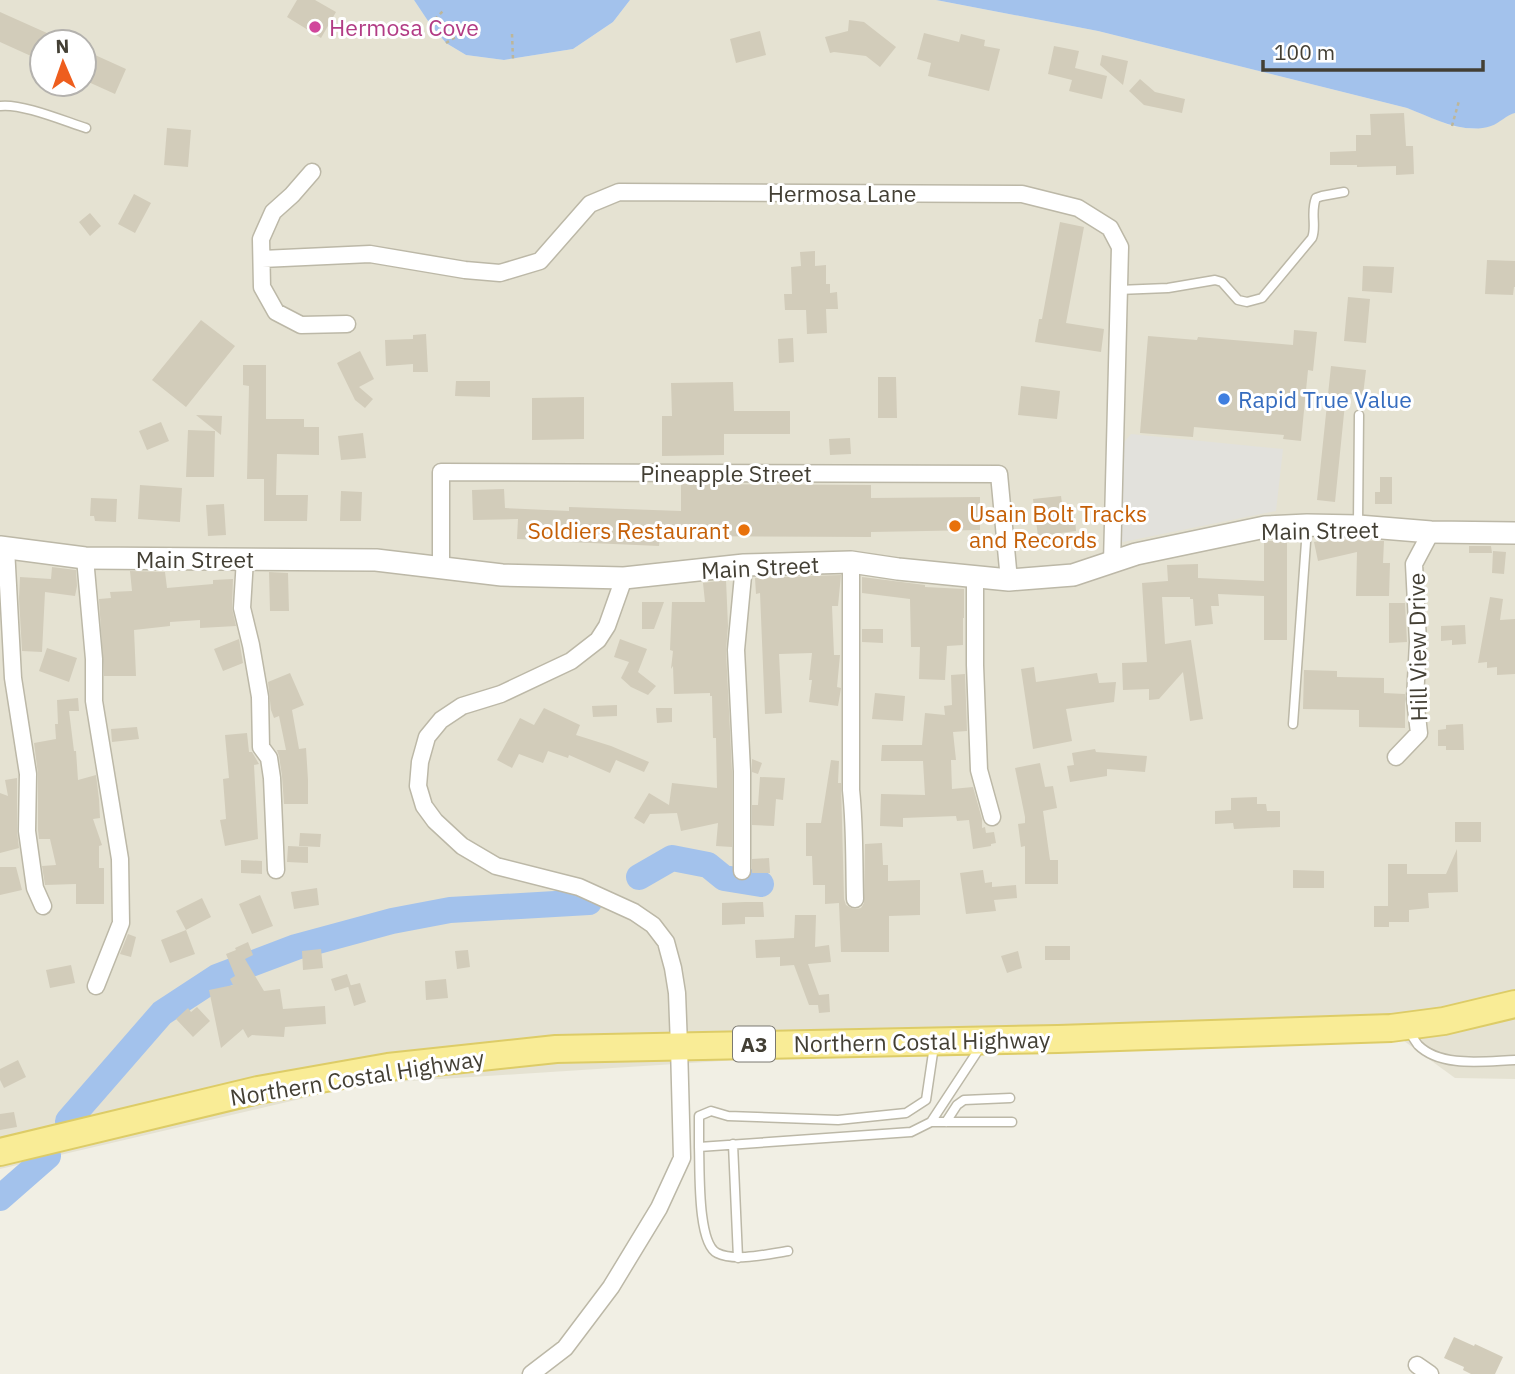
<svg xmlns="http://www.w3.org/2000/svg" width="1515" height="1374" font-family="'IBM Plex Sans',sans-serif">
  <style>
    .residential { fill: #e5e2d2; fill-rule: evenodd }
    .parking { fill: #e2e1dc }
    .water { fill: #a3c2ec }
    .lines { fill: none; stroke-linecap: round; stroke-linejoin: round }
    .river { stroke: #a3c2ec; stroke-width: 26 }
    .building { fill: #d2ccba }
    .service-casing { stroke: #bcb8a7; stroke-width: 11 }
    .minor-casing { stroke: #bcb8a7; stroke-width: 19 }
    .tertiary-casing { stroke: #bcb8a7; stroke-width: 24 }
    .primary-casing { stroke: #ddcc67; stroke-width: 30 }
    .path { stroke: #bdb699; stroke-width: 2.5; stroke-dasharray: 3.5 3.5; stroke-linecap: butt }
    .service { stroke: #fff; stroke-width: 8 }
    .minor { stroke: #fff; stroke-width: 16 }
    .tertiary { stroke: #fff; stroke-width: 21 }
    .primary { stroke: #f9ec96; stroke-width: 26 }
    .hotel-dot { fill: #d1479c; stroke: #fff; stroke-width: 2.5 }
    .shop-dot { fill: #3f7fe0; stroke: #fff; stroke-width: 2.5 }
    .food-dot { fill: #e8710a; stroke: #fff; stroke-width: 2.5 }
    .labels { text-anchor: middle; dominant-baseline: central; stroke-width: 6; stroke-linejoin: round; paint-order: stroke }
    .shield { fill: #fff; stroke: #7b7971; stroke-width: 2 }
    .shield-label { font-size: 21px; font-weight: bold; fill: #433f34 }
    .hotel-label { font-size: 23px; fill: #b23c85; stroke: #fff; text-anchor: start }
    .street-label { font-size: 23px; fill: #433f34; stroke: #fff }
    .shop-label { font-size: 23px; fill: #366cbe; stroke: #fff; text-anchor: start }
    .food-label { font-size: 23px; fill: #c56008; stroke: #fff; text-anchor: start }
  </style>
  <rect width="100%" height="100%" fill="#f1efe4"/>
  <path class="residential" d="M0,0H414L430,24L446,43L466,55L504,60L573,49L613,22L630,0H936L1098,31L1407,108L1452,126L1474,129L1493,125L1510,114L1515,113V1079L1455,1078L1400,1038L766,1058L364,1084L0,1169ZM42,42H84V84H42Z"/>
  <path class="parking" d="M1131,434L1283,449L1276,511L1113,544L1121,446Z"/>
  <path class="water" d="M414,0H630L613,22L573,49L504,60L466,55L446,43L430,24Z
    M936,0H1515V113C1506,115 1500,123 1491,126C1463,135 1433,118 1407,108L1098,31Z"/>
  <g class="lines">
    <path class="river" d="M639,877L672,858L708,865L724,878L761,884
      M68,1121L162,1013L217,977L296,947L392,921L450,910L589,902
      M0,1198L48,1156"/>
  </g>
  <path class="building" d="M297,0H315L336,12L321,38L287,17Z
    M0,12L67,42H42V61L0,42Z
    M849,20L864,22L896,47L880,67L866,56L834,52L830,53L825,37L848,31Z
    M760,31L766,55L736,63L730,39Z
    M924,33L959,42L961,34L985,40L984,46L1000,49L989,91L928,76L931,63L917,59Z
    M1054,46L1079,51L1075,68L1107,76L1102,99L1069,91L1072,80L1048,74Z
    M84,50L126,69L115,94L84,80Z
    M1102,55L1128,61L1123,85L1100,65Z
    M1140,79L1155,92L1185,99L1182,113L1144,105L1129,91Z
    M1404,113L1406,146H1413L1414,174L1396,175V166L1357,167V165H1330V152L1356,151V135H1371L1370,114Z
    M167,128L191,130L188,167L164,165Z
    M134,194L151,203L135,233L118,224Z
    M90,213L101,226L90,236L79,222Z
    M1060,222L1084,227L1066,323L1104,329L1101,352L1035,342L1039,319H1042Z
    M815,251V266L826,265V284H830V293L837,292L838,309H826L827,333L807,334L806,310H785L784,294H792L791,267L801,266L800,252Z
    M1487,260L1515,261V287H1514L1513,295L1485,294Z
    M1363,266L1394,267L1392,293L1362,291Z
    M1348,297L1370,299L1366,343L1344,341Z
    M201,320L235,346L186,407L152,380Z
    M1294,330L1317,332L1313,371L1308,370L1301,441L1283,439L1284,435L1194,427L1193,437L1140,433L1148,336L1197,340L1198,337L1293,345Z
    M426,334L428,372H413V364L386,366L385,340L413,339V335Z
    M793,338L794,362L779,363L778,339Z
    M360,351L374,379L359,387L373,399L365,408L355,400L337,363Z
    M243,365H266V419H304V427H319V455L277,454L276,495H308L307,521H264V479H247L249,386L243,385Z
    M1331,366L1366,370L1363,395L1346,394L1335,502L1317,500Z
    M878,377H896L897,418H878Z
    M456,381H490V397L455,396Z
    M733,382L734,411H790V434H724V455L662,456V416H672L671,383Z
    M1021,386L1060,391L1057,419L1018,415Z
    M584,397V439L532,440V398Z
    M196,415L222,416L221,435Z
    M161,422L169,441L147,450L139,431Z
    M188,430L215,431L214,477H186Z
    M363,433L366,458L341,460L338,436Z
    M850,438L851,454L830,455L829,439Z
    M1380,477H1392V504H1375V492H1380Z
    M681,484L871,485V498L980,497V530L871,532V537L660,536L659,546L568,542V541L517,539L518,519L473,520L472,490L504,489L505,508L569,511V507L681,511Z
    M140,485L182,488L180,522L138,519Z
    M341,491L362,492L361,521H340Z
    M1061,496L1064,519L1075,517L1076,531L1038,536L1033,499Z
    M91,498L117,499L116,522L95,521L94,516H90Z
    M224,504L226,535L208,536L206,505Z
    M1330,539L1384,541L1383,563H1390L1389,596H1356L1357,552L1318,561L1314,542Z
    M1264,541H1287V640H1264V596L1218,594L1219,606H1211L1213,624L1195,626L1193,599H1190V597H1162L1165,644L1191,640L1203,719L1190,721L1183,672L1159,699L1149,700V689L1123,690L1122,663L1147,662L1142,583L1168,581L1167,565L1198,564V578L1264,581Z
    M1469,546H1491L1492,553H1469Z
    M1493,551L1506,552L1504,574L1492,573Z
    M52,567L76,570L77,586L75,596L45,592L42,652L22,651L19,598L20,577L51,579Z
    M130,571L165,572L167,588L213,584V580L233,579L232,608L236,626L200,628V620L170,622V626L134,630L136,676H104L99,599L111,598L110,592L132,591Z
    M269,572L288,573L289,611H270Z
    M841,575L838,606H832L834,655H840L837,687L841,688L838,706L809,702L812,680H809L812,653L779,654L782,713L765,714L760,593L756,594L755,578Z
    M862,577L925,585V587L964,589V618H963V645L947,646L945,680L919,679L920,647H911L910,599L862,593Z
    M726,580L728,626L726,651L732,771V847L716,846L718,823L681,831L677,813L650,814L644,824L634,818L649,793L669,805L672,783L717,788L716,738H713L712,696H710V693L674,694L673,666L671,669L673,651L670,650L672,602H705L703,583Z
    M1490,597L1503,599L1500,620L1515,619V674L1497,675V667L1487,668V662L1478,663Z
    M642,602H664L654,629H642Z
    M1389,603H1405L1407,642L1389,643Z
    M1465,625L1466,644L1452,645V640L1441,641V626Z
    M862,629H883V643L862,642Z
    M239,639L243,663L223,671L214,649Z
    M620,639L647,649L638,672L656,686L648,695L631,687L621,678L629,662L614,657Z
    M47,648L77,658L69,682L39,671Z
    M1034,667L1036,682L1097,673L1099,683L1116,682L1114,702L1066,709L1072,741L1033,749L1021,669Z
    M1304,670L1337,671V677L1384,678V693L1405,694V728L1359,727V710L1303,709Z
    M290,673L304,705L292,710L299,749L306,748L308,780V804H284L282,776L279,756L277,750H286L279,716L274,718L271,710L268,682Z
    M965,674L967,731L953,732L956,760H951L952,789L973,787L982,819V828L985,827L986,833L994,832L996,843L991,844V846L973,849L969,820L957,821L956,816L903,818V827L880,826L881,794L925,795L923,761H881L882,745H922L925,713L945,715L944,706L952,705L951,675Z
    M875,693L905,696L903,721L872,719Z
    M78,698L79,711H69L74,751H76L78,780L96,775L99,799L100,818L93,819L102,845L99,846V868H104V904H76V884L45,885L42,866L56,865L50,839H39L38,830V774L34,743L56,739L55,724H58L57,700Z
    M617,705V716L593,717L592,706Z
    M544,708L580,725L576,735L611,746L649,762L644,772L616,760L610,773L569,755L568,758L548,751L543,763L519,754L512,768L497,760L520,718L534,725Z
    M656,708H672V722L657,723Z
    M1463,724L1464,750H1446V746H1438V730L1446,729V725Z
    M137,727L139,739L112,742L111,729Z
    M247,733L249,752H252L259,764L254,765L258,839L225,846L220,820L226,819L223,779L229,778L225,735Z
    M1095,749L1096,752L1147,756L1145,772L1107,769V776L1070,782L1067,766L1074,765L1072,753Z
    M752,759L762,763L758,774L752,772Z
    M831,760L839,761L838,783H841L844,899L846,905L851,908L856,909L861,908L864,903L865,844L882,843L883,865H888V881L920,880V915L889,916V952H841L839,903L825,904V885H813L812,856H806V823H821Z
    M1040,763L1045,787L1053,786L1057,808L1043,811L1050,860H1058V884H1025V846L1021,847L1018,824L1025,823V817L1015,768Z
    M760,777L785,778L783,800L776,799L774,826L752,825V805H758Z
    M17,778V831L19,848L0,853V793L8,796L5,780Z
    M1257,797V804H1266L1267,811H1280V827L1234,829L1233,823L1215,824V811L1231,810V798Z
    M1455,822H1481V842H1455Z
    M300,833L321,834L320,847L299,846Z
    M288,846L308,847V863L287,862Z
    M1457,849L1458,892L1428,893L1429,908L1409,910V922H1389V927H1374V906H1388V864H1407V874H1446Z
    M769,858L770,873H752V859Z
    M241,860L262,861V874L241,873Z
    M0,867H16L22,890L0,895Z
    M983,870L985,883L992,882V887L1016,885L1017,898L994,900L996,911L966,914L960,873Z
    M1293,870L1324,871V888H1293Z
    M317,888L319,905L294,909L291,892Z
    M260,895L273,926L252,934L239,904Z
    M202,898L211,917L186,930L176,911Z
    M745,902H763L764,917H745V924L722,925V903Z
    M795,915H816L815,947L829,945L831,962L808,964L819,995L829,994L830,1012L819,1013L818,1005H809L794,965L780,966V957L756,958L755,940L794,938Z
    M186,930L195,954L170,963L161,940Z
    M128,934L136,937L131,957L120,954Z
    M248,942L253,955L245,959L264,991L280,989L283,1009L325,1006L326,1024L285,1027L284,1037L252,1035L248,1038L243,1029L221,1048L209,990L233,985L230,979L235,976L226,954L236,950L235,948Z
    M1045,946H1070V960H1045Z
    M321,949L323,968L303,970L302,951Z
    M468,950L470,967L457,969L455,951Z
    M1018,951L1022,968L1007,973L1001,956Z
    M71,965L75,983L50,988L46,970Z
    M347,974L351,986L335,991L331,979Z
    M446,979L448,998L426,1000L425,981Z
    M360,983L366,1002L354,1006L348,986Z
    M197,1007L210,1021L193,1037L176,1019L188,1008L191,1012Z
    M18,1060L26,1077L4,1088L0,1080V1069Z
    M14,1112L17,1127L0,1130V1114Z
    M1454,1337L1474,1346L1475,1344L1503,1357L1495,1374H1471L1463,1370L1464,1367L1444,1358Z"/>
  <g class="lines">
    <g class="service-casing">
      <path id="service" d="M0,106C21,103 64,121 86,128
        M1118,290L1168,288L1215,280L1222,282L1238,300L1247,302L1262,298L1312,238C1317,226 1310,213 1316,198L1322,196L1344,192
        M1358,523L1359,415
        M1293,724L1307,528
        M1409,1031C1412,1036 1415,1041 1418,1045C1441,1068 1485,1061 1515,1060
        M934,1046L926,1100L906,1113L838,1120L728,1116L711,1111L699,1116V1147L911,1132L931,1122L981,1046
        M931,1122H1012
        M946,1122L957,1105L964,1100L1010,1098
        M733,1144L738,1258
        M699,1147C700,1168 697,1243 717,1253C735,1262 768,1254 788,1251"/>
    </g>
    <g class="minor-casing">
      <path id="minor" d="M312,172L292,195L273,212L261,239L262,287L276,312L301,325L347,324
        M262,259L370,254L465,270L500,273L540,261L590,204L619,192L1022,194L1078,208L1110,228L1120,247L1112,563
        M6,548L13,678L28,774L27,831L35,888L43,906
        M85,558L94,659V701L120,859L121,923L96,986
        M245,559L242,608L251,645L260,697L261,747L269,758L272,778L276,870
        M851,562V790C855,826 854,862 855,899
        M441,567V472L999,474L1009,580
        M975,578V665L979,770L992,817
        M1396,757L1419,733L1415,699L1418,642L1414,564L1431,532
        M742,871V771L736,650L744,565
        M1417,1365L1430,1374
        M531,1374L565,1348L611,1287L659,1208L682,1158L679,1046L677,993L673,968L666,942L653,925L634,912L579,887L496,866L462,846L435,821L424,806L418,786L420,762L427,737L441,720L462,706L501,694L571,661L598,640L607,626L624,578"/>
    </g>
    <g class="tertiary-casing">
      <path id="tertiary" d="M0,547L85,558L376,560L502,575L624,578L744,565L851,562L898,569L1009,580L1073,575L1136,554L1265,527L1307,525L1358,526L1431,532L1515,533"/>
    </g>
    <g class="primary-casing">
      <path id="primary" d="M0,1152L258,1090L388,1067L556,1049L1058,1039L1391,1028L1444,1021L1515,1004"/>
    </g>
    <path class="path" d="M430,24L443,11
      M512,34L513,59
      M446,43L468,29
      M1452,126L1459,101"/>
    <use href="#service" class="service"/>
    <use href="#minor" class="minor"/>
    <use href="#tertiary" class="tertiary"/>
    <use href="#primary" class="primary"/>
  </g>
  <circle class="hotel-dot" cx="315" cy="27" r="7"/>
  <circle class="shop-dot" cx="1224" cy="399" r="7"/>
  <g class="food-dot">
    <circle cx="955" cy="526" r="7"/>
    <circle cx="744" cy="530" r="7"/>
  </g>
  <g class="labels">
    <rect class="shield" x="733" y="1026.5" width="42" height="35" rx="5"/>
    <g class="shield-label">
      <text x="754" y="1044">A3</text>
    </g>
    <g class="hotel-label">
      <text x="329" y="27">Hermosa Cove</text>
    </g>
    <g class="street-label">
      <text x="842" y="193">Hermosa Lane</text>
      <text x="726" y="473">Pineapple Street</text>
      <text transform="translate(1320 530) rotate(-1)">Main Street</text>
      <text x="195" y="559">Main Street</text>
      <text transform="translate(760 567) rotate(-3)">Main Street</text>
      <text transform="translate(1417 647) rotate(-91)">Hill View Drive</text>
      <text transform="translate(922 1041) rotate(-1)">Northern Costal Highway</text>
      <text transform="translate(357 1077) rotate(-9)">Northern Costal Highway</text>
    </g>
    <g class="shop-label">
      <text x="1238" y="399">Rapid True Value</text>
    </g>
    <g class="food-label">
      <text x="969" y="513">Usain Bolt Tracks<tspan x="969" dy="26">and Records</tspan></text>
      <text x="730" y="530" text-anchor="end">Soldiers Restaurant</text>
    </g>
  </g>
  <g transform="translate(63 63) rotate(358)"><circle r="33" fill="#ffffff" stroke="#b4b2ae" stroke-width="2"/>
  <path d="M0-5L12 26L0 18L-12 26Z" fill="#ee5e1e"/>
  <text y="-10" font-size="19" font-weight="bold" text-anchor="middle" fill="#433f34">N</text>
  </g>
  <path d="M1263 60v10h220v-10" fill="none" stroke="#433f34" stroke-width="3.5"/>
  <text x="1274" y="60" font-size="21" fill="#433f34" stroke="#ffffff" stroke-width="5" paint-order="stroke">100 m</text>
</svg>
